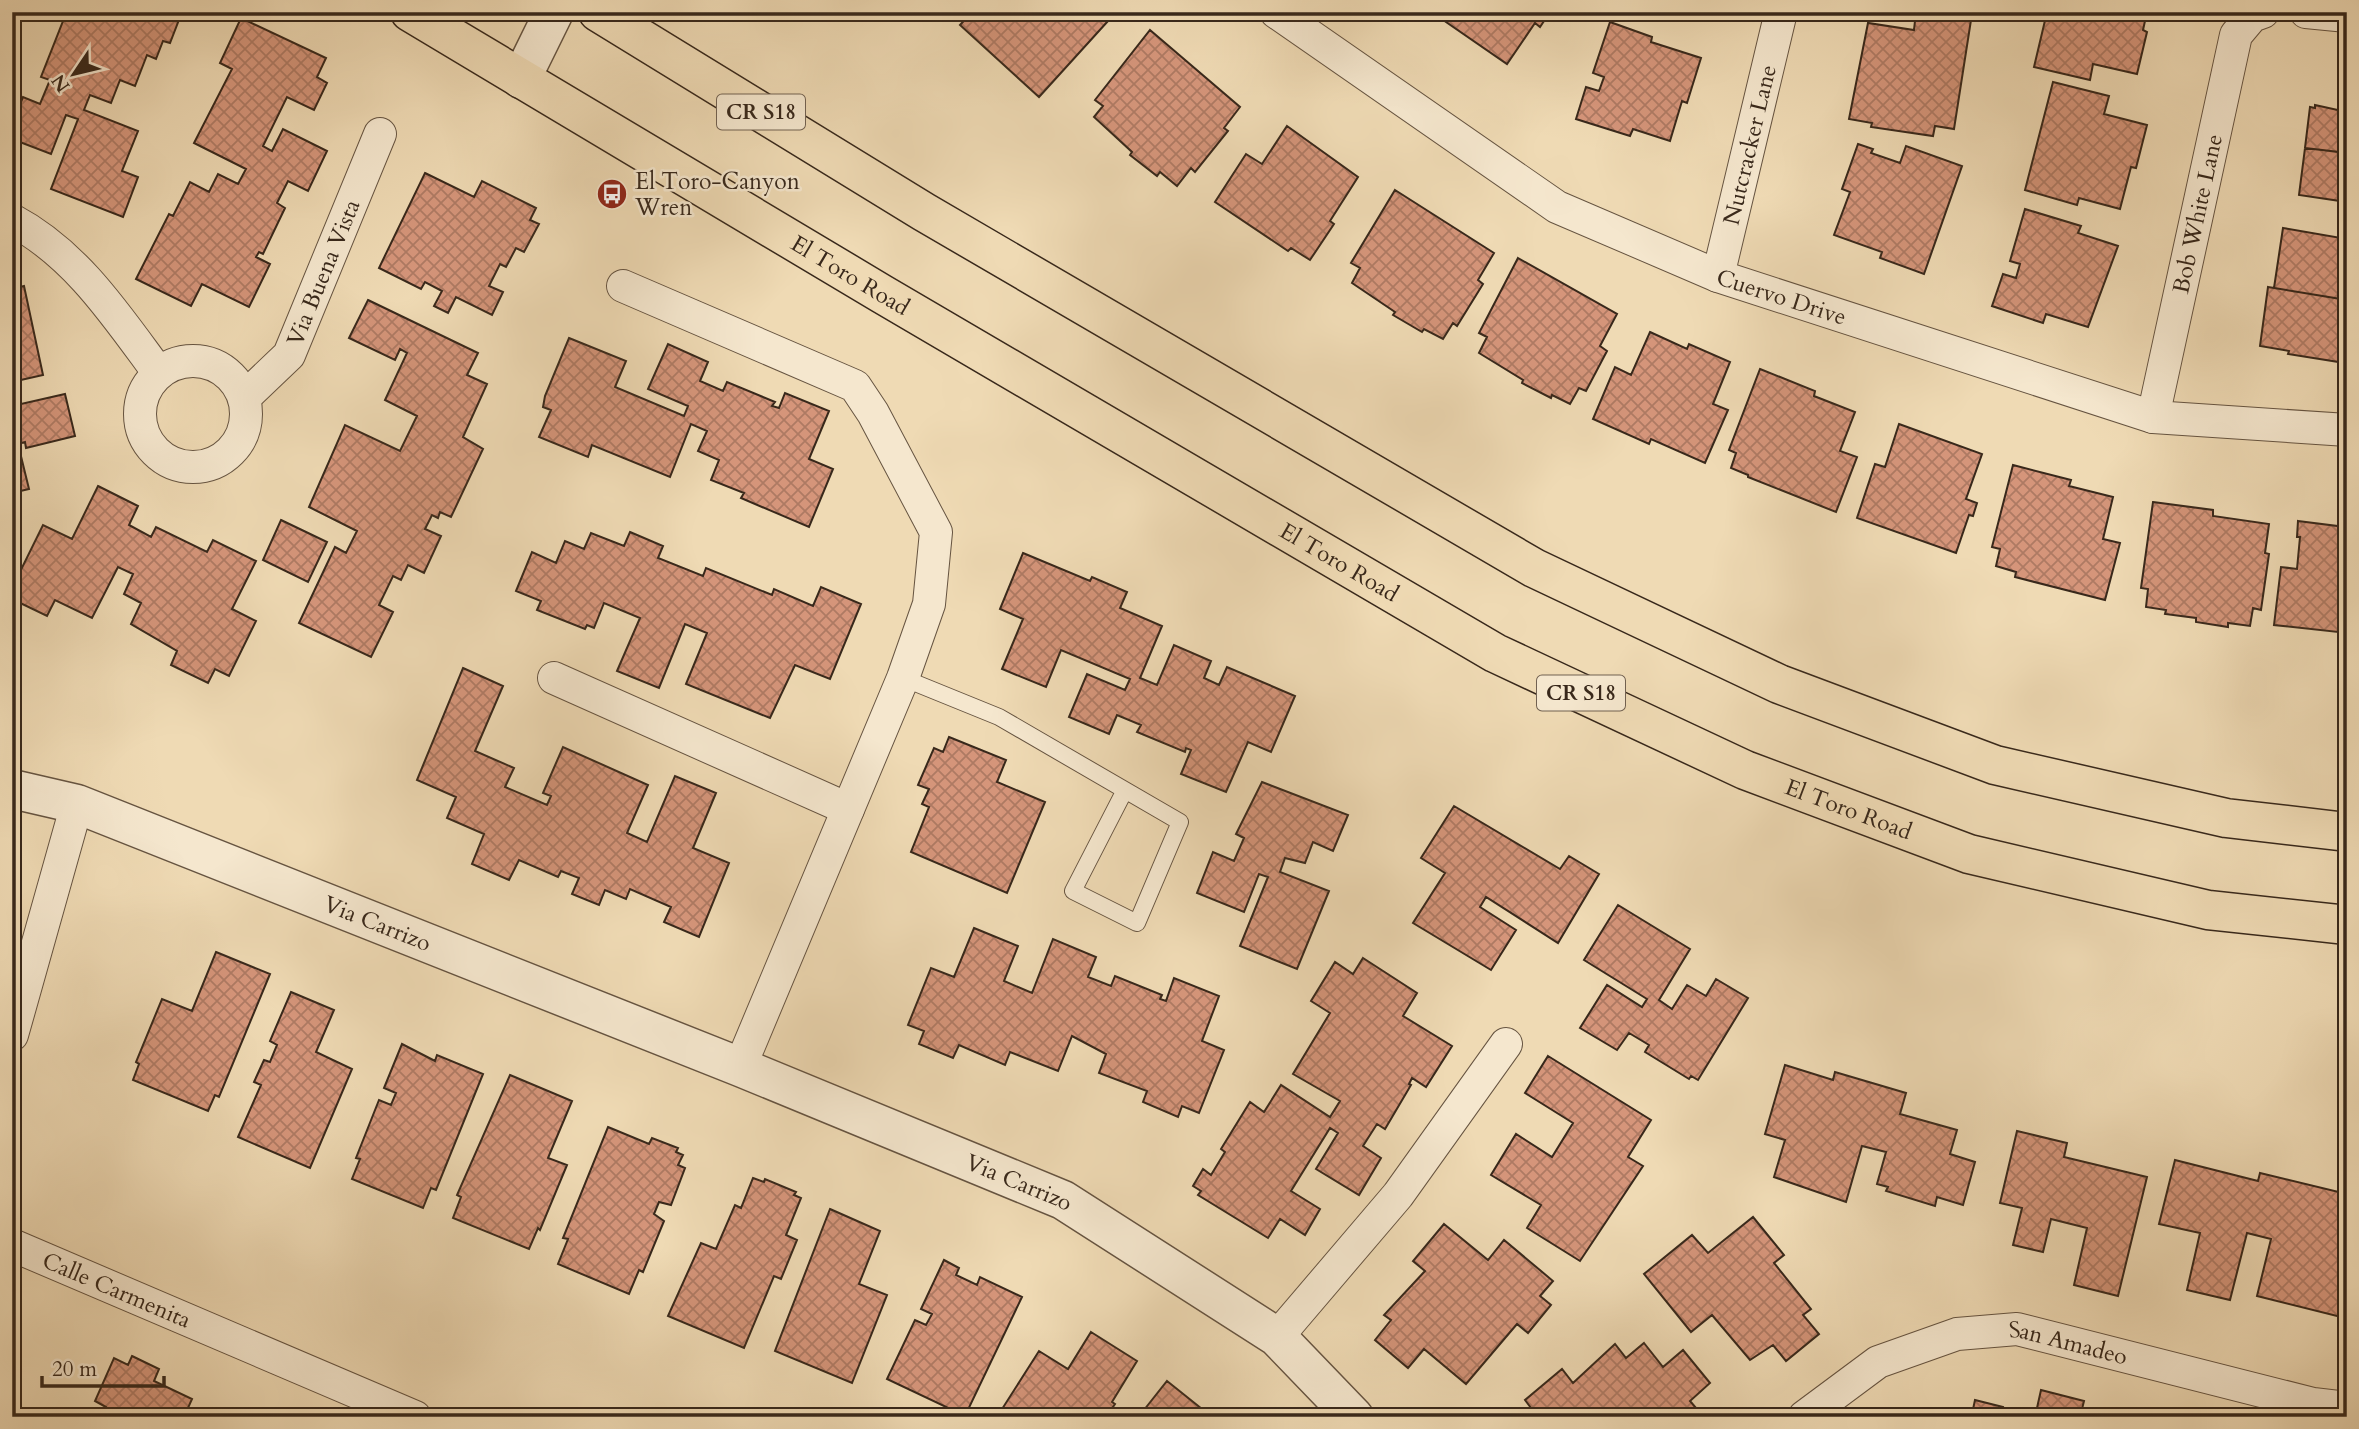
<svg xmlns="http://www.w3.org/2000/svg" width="2359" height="1429" font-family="Cardo,serif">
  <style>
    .building { fill: url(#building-cross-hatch); stroke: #38281b; stroke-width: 2 }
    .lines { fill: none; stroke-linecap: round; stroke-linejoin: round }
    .service-casing { stroke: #665441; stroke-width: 18 }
    .minor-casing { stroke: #665441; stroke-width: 34 }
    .tertiary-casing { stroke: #665441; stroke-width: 41 }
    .primary-casing { stroke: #38281b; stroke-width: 41 }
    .service { stroke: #f5e7ce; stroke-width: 16 }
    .minor { stroke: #f5e7ce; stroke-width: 32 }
    .tertiary { stroke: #f5e7ce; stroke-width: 38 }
    .primary { stroke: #efdab4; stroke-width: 38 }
    .labels { text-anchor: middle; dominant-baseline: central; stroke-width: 5; stroke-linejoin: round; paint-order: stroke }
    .shield { fill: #f5e7ce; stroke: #716151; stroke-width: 2 }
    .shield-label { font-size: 21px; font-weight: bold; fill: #38281b }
    .street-label { font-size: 23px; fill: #38281b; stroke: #f5e7ce }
    .poi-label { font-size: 23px; fill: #38281b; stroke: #f5e7ce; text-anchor: start }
  </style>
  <defs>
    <pattern id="building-cross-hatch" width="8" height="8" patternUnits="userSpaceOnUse" patternTransform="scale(1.75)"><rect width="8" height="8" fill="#d5957a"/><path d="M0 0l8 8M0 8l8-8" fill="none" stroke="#ae7a63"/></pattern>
  </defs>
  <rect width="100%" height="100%" fill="#efdab4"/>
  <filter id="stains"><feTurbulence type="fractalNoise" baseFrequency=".00286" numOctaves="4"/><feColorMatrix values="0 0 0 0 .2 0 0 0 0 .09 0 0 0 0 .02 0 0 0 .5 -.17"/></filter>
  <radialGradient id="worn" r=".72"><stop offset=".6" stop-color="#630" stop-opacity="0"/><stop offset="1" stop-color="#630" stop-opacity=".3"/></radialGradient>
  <path class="building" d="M51,12H182L170,43L163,41L156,59L147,55L135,86L120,80L111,103L90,95L84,110L138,131L122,171L138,177L123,217L51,189L78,119L66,115L51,154L12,139V124L23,97L40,104L50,80L41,77L63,21L50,16Z
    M972,12H1098L1108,21L1039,97L960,25Z
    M1550,12L1540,27L1535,23L1507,64L1433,13Z
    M1916,12L1971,20L1954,129L1935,126L1933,136L1871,127L1872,123L1849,119L1868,23L1914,30Z
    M2047,12H2147L2143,30L2147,32L2137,74L2093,64L2090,80L2034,67Z
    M241,18L326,58L317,77L327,83L314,110L287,97L263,146L272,151L283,129L327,151L308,191L288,181L277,203L285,208L263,254L259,252L256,257L270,264L249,307L202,284L191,306L136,279L169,214L173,216L190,182L209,192L218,174L238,184L246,169L194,143L232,69L220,63Z
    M1610,22L1652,37L1651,42L1701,58L1687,103L1682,101L1670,141L1633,129L1630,136L1576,119L1586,87L1599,91L1604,77L1593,73Z
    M1150,30L1240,107L1224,128L1228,131L1195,172L1191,168L1177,186L1160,172L1157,176L1130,155L1132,152L1094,117L1103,106L1095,100Z
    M2053,82L2109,96L2104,114L2147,125L2136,168L2131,167L2120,209L2079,198L2077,205L2025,190Z
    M2315,105L2347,112V153L2305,148L2310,107L2315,108Z
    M1287,126L1358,177L1330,221L1334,224L1310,260L1291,248L1288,251L1215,202L1246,154L1262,164Z
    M1858,144L1873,149L1871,153L1900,163L1906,146L1962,166L1924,274L1880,258L1882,252L1834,235L1850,192L1842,189Z
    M2305,148L2347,153V202L2299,195Z
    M425,173L474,197L482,181L536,208L530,220L539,224L524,252L516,248L506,267L500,264L489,286L503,292L492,315L456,297L448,313L434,306L442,291L425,282L421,289L379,268Z
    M1395,190L1494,253L1478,280L1483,284L1457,326L1453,323L1443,339L1424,329L1422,332L1393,315L1395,312L1352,283L1360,268L1351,263Z
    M2025,209L2081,226L2078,233L2118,246L2088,327L2046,314L2043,323L1992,306L2003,274L2016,278L2020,264L2010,261Z
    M2283,228L2347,239V300L2274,288Z
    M1518,258L1617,314L1600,346L1607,351L1586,391L1579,388L1570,404L1552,395L1551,398L1522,383L1523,380L1479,353L1487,337L1479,333Z
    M24,286L43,375L12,382V289Z
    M2268,287L2347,300L2345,363L2288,354L2289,351L2260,346Z
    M368,300L478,353L467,375L487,384L463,437L483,449L451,517L440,512L438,518L432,515L425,529L441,536L424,573L408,565L401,580L393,576L379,605L393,612L371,657L299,623L335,547L346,553L357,531L309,507L345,425L400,451L417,416L385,400L407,353L400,349L395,360L349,338Z
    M1650,332L1687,349L1689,344L1730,362L1713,404L1728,410L1705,463L1651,439L1649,444L1593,419L1615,367L1631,375Z
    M569,338L626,361L615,387L684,416L688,406L648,389L668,344L708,362L700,381L723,391L727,382L775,402L772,406L779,408L785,393L829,411L809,459L833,469L809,527L741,498L744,493L711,480L719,460L698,451L707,431L691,424L670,477L592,445L588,457L539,437L551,410L543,407L545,396Z
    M1760,369L1815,391L1814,396L1855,412L1840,451L1857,457L1836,512L1748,477V475L1731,468L1736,453L1729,450Z
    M65,394L75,436L26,448L25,442L18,444L29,489L12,493V406Z
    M1899,424L1982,454L1966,499L1977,503L1973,516L1969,515L1956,553L1857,518L1875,464L1885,467Z
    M2013,465L2071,480L2069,486L2113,497L2103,539L2120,543L2105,600L2015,577L2016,572L1996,566L2000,549L1992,547Z
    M98,486L138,506L129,525L151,537L156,527L207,552L213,540L256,561L232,609L256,621L229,676L215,669L208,683L171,665L177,651L131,624L141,603L124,594L133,574L118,567L92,618L55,600L47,616L12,599V588L43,525L72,539Z
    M2153,502L2213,510V516L2269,524L2265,553L2269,554L2261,610L2253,608L2250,626L2228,623V627L2196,622V618L2165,614L2166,610L2146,607L2148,589L2141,588Z
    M281,520L327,542L308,582L263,560Z
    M2298,521L2345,527L2347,633L2274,625L2281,567L2297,569L2300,537H2297Z
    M630,532L663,546L658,558L703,576L706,568L772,595L774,589L813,606L821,587L861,604L830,679L795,665L770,718L686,684L707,633L685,624L659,688L617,671L640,618L604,603L594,628L587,625L585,629L537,610L541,601L516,591L532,552L556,563L565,541L584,549L591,533L624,546Z
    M1023,553L1090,581L1092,577L1127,592L1120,608L1162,626L1140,678L1157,685L1174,645L1211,661L1204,678L1219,685L1227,667L1295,696L1271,752L1248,742L1226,792L1181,774L1191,750L1186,748L1185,752L1137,732L1141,725L1117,715L1109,734L1069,717L1087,674L1125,690L1130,679L1061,650L1046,687L1002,669L1023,619L1000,609Z
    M463,668L503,686L475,751L514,768L505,787L547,805L551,796L543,793L563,747L648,785L627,833L647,842L675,776L716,793L693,848L729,863L699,937L664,922L671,907L630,889L626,899L605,890L599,905L572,894L579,878L561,871L558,877L519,860L509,880L472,864L484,834L447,818L456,797L417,780Z
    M949,737L1006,760L997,782L1045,802L1007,893L911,852L929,807L922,804L929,789L918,785L934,748L943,752Z
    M1262,782L1348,815L1333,851L1313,842L1305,863L1285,858L1280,872L1329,891L1297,969L1240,946L1268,877L1259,874L1244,912L1197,893L1213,852L1234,861L1244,838L1236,834Z
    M1454,806L1560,869L1569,856L1599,874L1558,943L1486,897L1480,907L1516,930L1491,970L1413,923L1445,873L1421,858Z
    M1618,905L1690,949L1659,1000L1672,1009L1687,985L1706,996L1716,979L1748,998L1698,1080L1691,1076L1689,1079L1645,1052L1649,1045L1629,1033L1617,1050L1580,1028L1607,985L1642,1007L1647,999L1584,960Z
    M974,928L1018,946L1004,981L1032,993L1053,939L1096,957L1088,977L1111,986L1115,976L1162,995L1160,999L1166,1001L1174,978L1219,996L1202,1041L1224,1050L1199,1113L1182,1106L1178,1117L1143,1102L1147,1091L1099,1073L1106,1054L1072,1036L1058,1071L1010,1052L1005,1065L959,1045L953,1058L919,1044L924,1031L908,1025L931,968L954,977Z
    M216,952L270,974L219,1097L215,1095L208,1111L133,1080L139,1064L136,1062L162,999L192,1011Z
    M1363,958L1417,993L1403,1016L1452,1046L1426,1087L1412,1078L1409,1084L1411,1085L1385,1129L1377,1124L1363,1146L1381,1158L1359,1195L1316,1169L1338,1133L1330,1128L1291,1191L1320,1209L1305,1235L1280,1219L1268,1238L1198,1195L1201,1191L1193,1186L1203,1169L1211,1175L1225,1152L1221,1149L1250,1102L1264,1112L1281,1085L1330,1117L1340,1101L1293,1074L1330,1013L1311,1001L1335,962L1353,974Z
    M291,992L334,1010L316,1052L352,1069L310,1168L238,1137L261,1085L254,1082L264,1060L270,1062L277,1045L270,1041Z
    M402,1044L435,1061L437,1055L483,1074L436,1190L431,1188L423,1208L352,1179L360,1159L356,1158L379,1100L391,1105L396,1093L384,1088Z
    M1548,1056L1651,1120L1628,1157L1643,1166L1580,1261L1527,1228L1541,1205L1491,1175L1516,1134L1552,1157L1573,1123L1525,1093Z
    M1785,1065L1833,1080L1835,1072L1906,1093L1900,1114L1957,1130L1950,1154L1975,1162L1963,1205L1937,1197L1935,1206L1886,1191L1888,1187L1877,1184L1886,1152L1862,1146L1846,1202L1774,1177L1785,1140L1765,1134Z
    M510,1075L572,1101L548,1158L567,1165L540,1230L538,1228L529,1249L453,1218L461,1197L457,1195Z
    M608,1127L649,1144L652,1138L678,1148L676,1152L683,1155L678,1165L685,1168L671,1205L659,1202L654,1214L664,1221L643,1272L639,1270L629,1294L558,1264L568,1239L563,1238Z
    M2017,1131L2067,1143L2064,1157L2147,1177L2118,1296L2074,1285L2087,1228L2051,1219L2043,1252L2013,1245L2022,1208L2000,1203Z
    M2175,1160L2258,1181L2260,1173L2347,1194L2345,1318L2257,1296L2271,1239L2247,1233L2230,1300L2187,1290L2200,1233L2159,1224Z
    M753,1178L764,1182L765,1179L796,1192L794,1195L801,1198L786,1235L797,1240L781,1279L774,1276L744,1348L668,1316L701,1243L716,1249L735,1205L741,1208Z
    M830,1209L880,1231L859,1284L887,1295L852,1383L775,1351Z
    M1753,1217L1784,1255L1774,1263L1811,1309L1803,1315L1819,1334L1786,1361L1773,1345L1750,1360L1712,1315L1691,1332L1644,1274L1692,1235L1708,1253Z
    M1444,1224L1488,1260L1504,1240L1553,1281L1540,1296L1551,1305L1528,1333L1517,1324L1466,1384L1424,1349L1408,1368L1375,1340L1391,1320L1384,1315L1425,1271L1413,1261Z
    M944,1260L959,1268L956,1275L977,1285L980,1277L1022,1297L965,1416L887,1379L915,1320L926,1325L932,1314L921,1309Z
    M1091,1332L1137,1361L1112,1402L1115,1404L1106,1417H997L1039,1351L1068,1369Z
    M1644,1343L1663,1367L1683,1350L1710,1383L1690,1401L1696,1408L1686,1417L1530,1415L1534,1412L1525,1400L1562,1369L1573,1383L1615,1344L1626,1358Z
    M132,1356L159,1369L154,1381L192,1399L184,1417H102L106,1407L95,1401L114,1358L128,1365Z
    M1167,1381L1212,1417H1134L1137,1413L1140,1415Z
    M2041,1390L2084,1401L2080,1417H2035Z
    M1975,1400L2003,1407L2001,1417H1949L1951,1409L1972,1414Z"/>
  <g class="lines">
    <g class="service-casing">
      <path id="service" d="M903,678L999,717L1180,822L1137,923L1073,891L1125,790"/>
    </g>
    <g class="minor-casing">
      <g id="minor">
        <path id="s1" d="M1276,12L1557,207L1718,276L2153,417L2347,430"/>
        <path d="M2306,12L2347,16"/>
        <path d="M12,220C76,254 116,315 158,372"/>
        <path id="s2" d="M1718,276L1781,12"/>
        <path d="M623,286L855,386L873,413L936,532L929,604L903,678L740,1067"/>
        <circle cx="193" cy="414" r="53"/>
        <path id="s3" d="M245,397L289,355L380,134"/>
        <path id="s4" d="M2153,417L2236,35L2252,16L2263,12"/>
        <path d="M554,678L848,809"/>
        <path d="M12,1035L77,804"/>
        <path id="s5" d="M12,1245L415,1417"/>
        <path d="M1277,1337L1398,1195L1506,1044"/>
        <path id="s6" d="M1804,1417L1878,1362L1957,1334L2017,1329L2313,1404L2347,1408"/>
      </g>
    </g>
    <g class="tertiary-casing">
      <g id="tertiary">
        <path d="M521,79L554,12"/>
        <path id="s7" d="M12,789L77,804L740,1067L1063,1200L1277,1337L1354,1417"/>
      </g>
    </g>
    <g class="primary-casing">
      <g id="primary">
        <path id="s8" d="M410,12L882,294L1495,653L1745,770L1969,854L2208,910L2347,925"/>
        <path d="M598,12L924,212L1534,568L1779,684L1995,765L2226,818L2347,832"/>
      </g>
    </g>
    <use href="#service" class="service"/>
    <use href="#minor" class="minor"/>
    <use href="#tertiary" class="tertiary"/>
    <use href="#primary" class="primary"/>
  </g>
  <defs>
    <g id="bus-disc" transform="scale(1.575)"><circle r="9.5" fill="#8f2418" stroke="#f5e7ce"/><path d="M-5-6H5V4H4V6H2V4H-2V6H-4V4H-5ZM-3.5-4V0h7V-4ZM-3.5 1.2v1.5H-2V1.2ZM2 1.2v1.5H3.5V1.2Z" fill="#fff"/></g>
  </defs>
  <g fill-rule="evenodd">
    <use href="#bus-disc" x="612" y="194"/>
  </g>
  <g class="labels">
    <g class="shield">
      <rect x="717" y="94.5" width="88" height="35" rx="5"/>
      <rect x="1537" y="675.5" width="88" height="35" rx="5"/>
    </g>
    <g class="shield-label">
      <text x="761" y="112">CR S18</text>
      <text x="1581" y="693">CR S18</text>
    </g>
    <g class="street-label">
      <text stroke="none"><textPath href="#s2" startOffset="135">Nutcracker Lane</textPath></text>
      <text stroke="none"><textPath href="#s4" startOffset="208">Bob White Lane</textPath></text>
      <text stroke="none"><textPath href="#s3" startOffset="150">Via Buena Vista</textPath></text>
      <text stroke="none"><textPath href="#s8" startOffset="513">El Toro Road</textPath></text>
      <text stroke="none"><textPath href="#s1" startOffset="584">Cuervo Drive</textPath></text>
      <text stroke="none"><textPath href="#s8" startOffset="1080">El Toro Road</textPath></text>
      <text stroke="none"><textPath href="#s8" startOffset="1647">El Toro Road</textPath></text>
      <text stroke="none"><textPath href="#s7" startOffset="390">Via Carrizo</textPath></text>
      <text stroke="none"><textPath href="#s7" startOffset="1082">Via Carrizo</textPath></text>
      <text stroke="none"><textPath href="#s5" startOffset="114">Calle Carmenita</textPath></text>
      <text stroke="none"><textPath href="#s6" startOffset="289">San Amadeo</textPath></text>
    </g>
    <g class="poi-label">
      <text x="635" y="181">El Toro-Canyon<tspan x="635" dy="26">Wren</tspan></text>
    </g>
  </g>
  <rect width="2359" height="1429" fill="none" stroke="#efdab4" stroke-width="42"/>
  <rect x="14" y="14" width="2331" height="1401" fill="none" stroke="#38281b" stroke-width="3.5"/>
  <rect x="21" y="21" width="2317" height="1387" fill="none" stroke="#38281b" stroke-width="2"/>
  <g transform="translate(74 74) rotate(235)" stroke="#f5e7ce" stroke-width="5" paint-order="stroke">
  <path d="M0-5L12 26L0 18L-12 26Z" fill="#38281b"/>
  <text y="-10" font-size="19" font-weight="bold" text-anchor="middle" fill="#38281b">N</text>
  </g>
  <path d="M42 1376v10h122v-10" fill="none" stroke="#38281b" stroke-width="3.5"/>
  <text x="52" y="1376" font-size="21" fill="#38281b" stroke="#f5e7ce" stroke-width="5" paint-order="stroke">20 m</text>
  <rect width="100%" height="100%" filter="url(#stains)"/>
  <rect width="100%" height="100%" fill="url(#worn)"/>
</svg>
